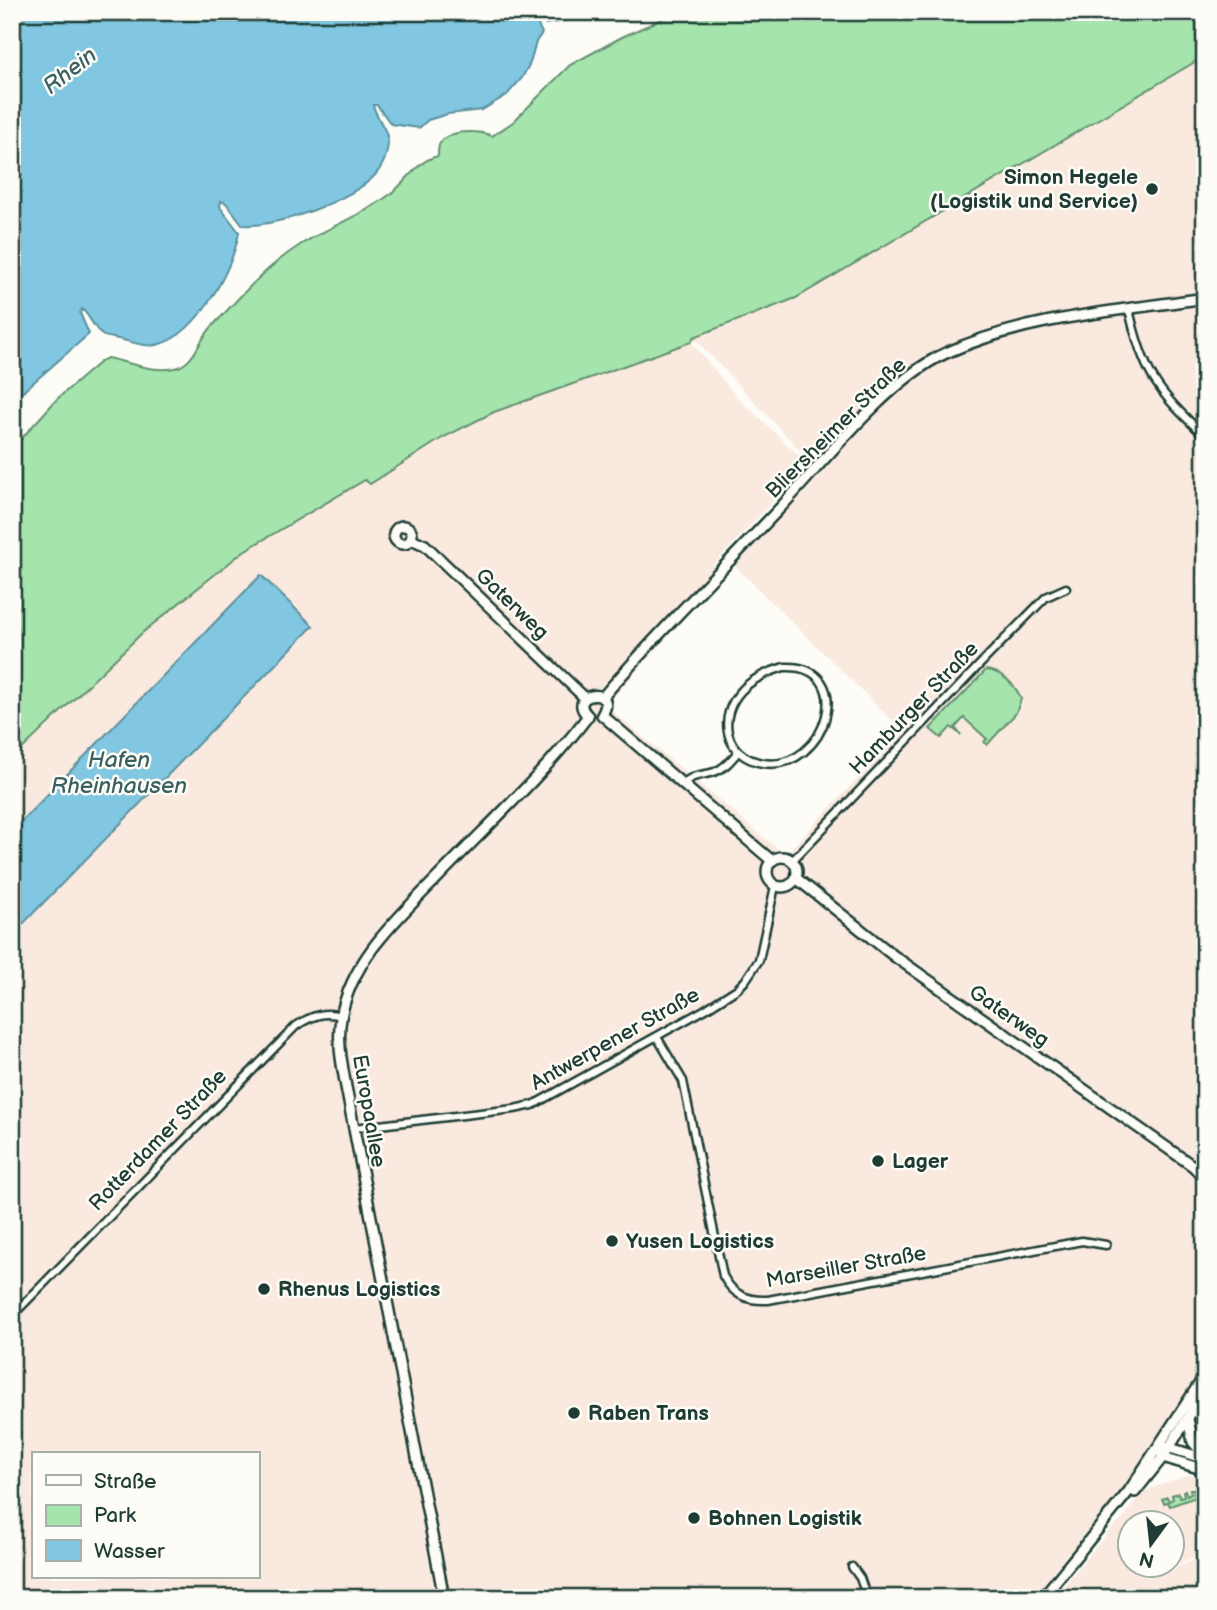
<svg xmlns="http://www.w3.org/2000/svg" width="1217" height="1610" font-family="'Balsamiq Sans',sans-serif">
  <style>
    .built { fill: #fae9de; fill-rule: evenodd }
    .green { fill: #a5e4ac; stroke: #629070; stroke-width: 2 }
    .water { fill: #81c7e2; stroke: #5a909c; stroke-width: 2 }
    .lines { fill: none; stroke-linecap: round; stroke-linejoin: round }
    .street-casing { stroke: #1f3d34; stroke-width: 11 }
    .secondary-casing { stroke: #1f3d34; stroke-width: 14 }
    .street { stroke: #fdfcf7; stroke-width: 6 }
    .secondary { stroke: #fdfcf7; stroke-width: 9 }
    .poi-dot { fill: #1f3d34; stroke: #fdfcf7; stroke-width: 2.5 }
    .labels { text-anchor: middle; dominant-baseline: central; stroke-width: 5; stroke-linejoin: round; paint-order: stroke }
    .poi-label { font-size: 21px; font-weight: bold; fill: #1f3d34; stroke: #fdfcf7; text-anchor: start }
    .street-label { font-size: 21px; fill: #1f3d34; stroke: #fdfcf7 }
    .water-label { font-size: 23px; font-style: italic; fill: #386060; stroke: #fdfcf7 }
  </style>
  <rect width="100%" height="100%" fill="#fdfcf7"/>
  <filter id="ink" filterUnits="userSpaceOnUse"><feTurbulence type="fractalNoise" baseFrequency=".0143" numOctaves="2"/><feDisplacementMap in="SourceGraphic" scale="14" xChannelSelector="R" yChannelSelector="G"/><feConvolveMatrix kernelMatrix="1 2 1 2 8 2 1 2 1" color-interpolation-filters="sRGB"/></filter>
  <g filter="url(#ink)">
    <path class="built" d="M1205,56V1364L1130,1480L1031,1598H12V934L187,653L12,831V759L142,633L244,551L365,480L494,412L691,342L737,397L808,464L712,566L722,576L611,700V710L785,855L903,731L733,564L817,468L694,338L796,298ZM33,1454H257V1577H33Z
      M1188,1475L1205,1478V1553L1171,1566L1172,1569L1205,1556V1598H1053L1112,1528L1122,1520L1142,1492ZM1130,1522H1172V1564H1130Z"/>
    <path class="green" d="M674,12H1205V56L796,298L694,337L691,342L494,412L444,437L370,484L365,480L244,551L142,633L12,759V449L57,399L100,362L107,358C129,362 152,373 175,368C193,364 197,345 207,333C211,327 216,322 221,317C246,290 269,265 300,245C330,226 366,214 393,192C408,180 418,160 438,156C438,153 438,149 439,145C446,129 479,130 492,136L513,122L570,65L622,37L662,19Z
      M986,670C1001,671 1016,685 1021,699L1016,713L987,745L984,742L987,739L964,718L955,728L961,735L951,727L941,738L930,729Z
      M1190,1489H1195L1194,1494L1198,1495L1200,1491L1205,1494L1170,1506L1168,1502L1164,1503L1162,1499L1167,1497L1169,1501L1173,1499L1172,1495L1178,1493L1180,1497L1184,1496L1183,1491L1185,1490L1187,1495L1191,1493Z"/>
    <path class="water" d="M12,12H531L542,33L536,42L530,63L522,78L507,95L482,110L448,114L428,120L419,128L391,124L377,105H373C376,118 389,131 388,144C387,155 383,166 376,174C355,199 276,228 243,225L226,203L221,201L220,207L239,232C233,269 198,333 160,344C148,348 135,343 123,340C117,338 107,338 102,335C94,329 90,316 82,309L80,313L89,334L12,401Z
      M538,12H588L570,20L545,24Z
      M261,575L313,626L12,935V831Z"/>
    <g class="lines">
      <g class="street-casing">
        <path id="street" d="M1129,309C1143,374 1158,392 1205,436
          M784,667C859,663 827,773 763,763C725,757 716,717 742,690C753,678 768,672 784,667Z
          M683,784C693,774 701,776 714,772C724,769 731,760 737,753
          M793,860L988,656L1046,597L1066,588
          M657,1037L683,1081L723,1276C733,1295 747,1301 768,1300L1082,1241L1106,1245
          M354,1128L514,1109L533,1105L704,1010L737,989L745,981L759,960L775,886
          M12,1316L296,1026C311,1016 324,1011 341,1016
          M852,1567L860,1578L867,1598"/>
      </g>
      <g class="secondary-casing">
        <path id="secondary" d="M394 535a9 9 0 1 1 18 0a9 9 0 1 1-18 0Z
          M411,539L425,545L585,698
          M602,698C658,632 721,571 780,508C823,462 890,378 946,353C1026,317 1118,311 1205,298
          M602,715L771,860
          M588,716C564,693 620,685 602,715
          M767 872a15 15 0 1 1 30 0a15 15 0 1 1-30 0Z
          M796,878L894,956L1193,1166L1205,1178
          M1188,1419L1193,1442L1205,1456
          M1167,1447L1205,1459
          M1161,1452L1163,1457L1205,1470
          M1135,1492L1163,1457L1205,1391
          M444,1598L346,1087C342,1065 337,1041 341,1018C351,959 399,917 439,876C489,824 544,774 588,716
          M1042,1598L1129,1491L1205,1375"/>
      </g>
      <use href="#street" class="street"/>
      <use href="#secondary" class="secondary"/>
    </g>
  </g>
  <g class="poi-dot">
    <circle cx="1152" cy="189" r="7"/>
    <circle cx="878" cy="1161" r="7"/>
    <circle cx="612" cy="1241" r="7"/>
    <circle cx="264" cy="1289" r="7"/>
    <circle cx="574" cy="1413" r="7"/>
    <circle cx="694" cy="1518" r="7"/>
  </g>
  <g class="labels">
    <g class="poi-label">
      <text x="1138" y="177" text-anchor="end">Simon Hegele<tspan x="1138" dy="24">(Logistik und Service)</tspan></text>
      <text x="892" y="1161">Lager</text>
      <text x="626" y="1241">Yusen Logistics</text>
      <text x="278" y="1289">Rhenus Logistics</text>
      <text x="588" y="1413">Raben Trans</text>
      <text x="708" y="1518">Bohnen Logistik</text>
    </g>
    <g class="street-label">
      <text transform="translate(836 428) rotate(-45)">Bliersheimer Straße</text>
      <text transform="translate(512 604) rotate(44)">Gaterweg</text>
      <text transform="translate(914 708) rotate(-46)">Hamburger Straße</text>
      <text transform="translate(1009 1016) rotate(35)">Gaterweg</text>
      <text transform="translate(615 1039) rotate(-29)">Antwerpener Straße</text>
      <text transform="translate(369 1111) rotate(80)">Europaallee</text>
      <text transform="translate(158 1140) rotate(-46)">Rotterdamer Straße</text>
      <text transform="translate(846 1267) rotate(-10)">Marseiller Straße</text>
    </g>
    <g class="water-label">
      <text transform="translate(70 71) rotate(-38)">Rhein</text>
      <text x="119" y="760">Hafen<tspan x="119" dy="26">Rheinhausen</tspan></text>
    </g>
  </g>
  <rect width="1217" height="1610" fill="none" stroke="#fdfcf7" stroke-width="42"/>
  <rect x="21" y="21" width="1175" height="1568" fill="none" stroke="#1f3d34" stroke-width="2.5" filter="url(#ink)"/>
  <rect x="32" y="1452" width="228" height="126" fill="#fdfcf7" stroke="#a4b0a9" stroke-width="2"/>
  <rect x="46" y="1475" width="35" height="10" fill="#fdfcf7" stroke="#a4b0a9" stroke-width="2"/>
  <text x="94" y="1488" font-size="21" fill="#1f3d34">Straße</text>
  <rect x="46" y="1505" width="35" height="21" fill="#a5e4ac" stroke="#a4b0a9" stroke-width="2"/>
  <text x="94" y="1522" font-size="21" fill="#1f3d34">Park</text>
  <rect x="46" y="1540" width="35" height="21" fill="#81c7e2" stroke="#a4b0a9" stroke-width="2"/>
  <text x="94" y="1558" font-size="21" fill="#1f3d34">Wasser</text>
  <g transform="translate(1151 1544) rotate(195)"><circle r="33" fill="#fdfcf7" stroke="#a4b0a9" stroke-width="2"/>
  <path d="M0-5L12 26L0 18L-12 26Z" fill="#1f3d34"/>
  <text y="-10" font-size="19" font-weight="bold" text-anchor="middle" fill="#1f3d34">N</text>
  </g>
</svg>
